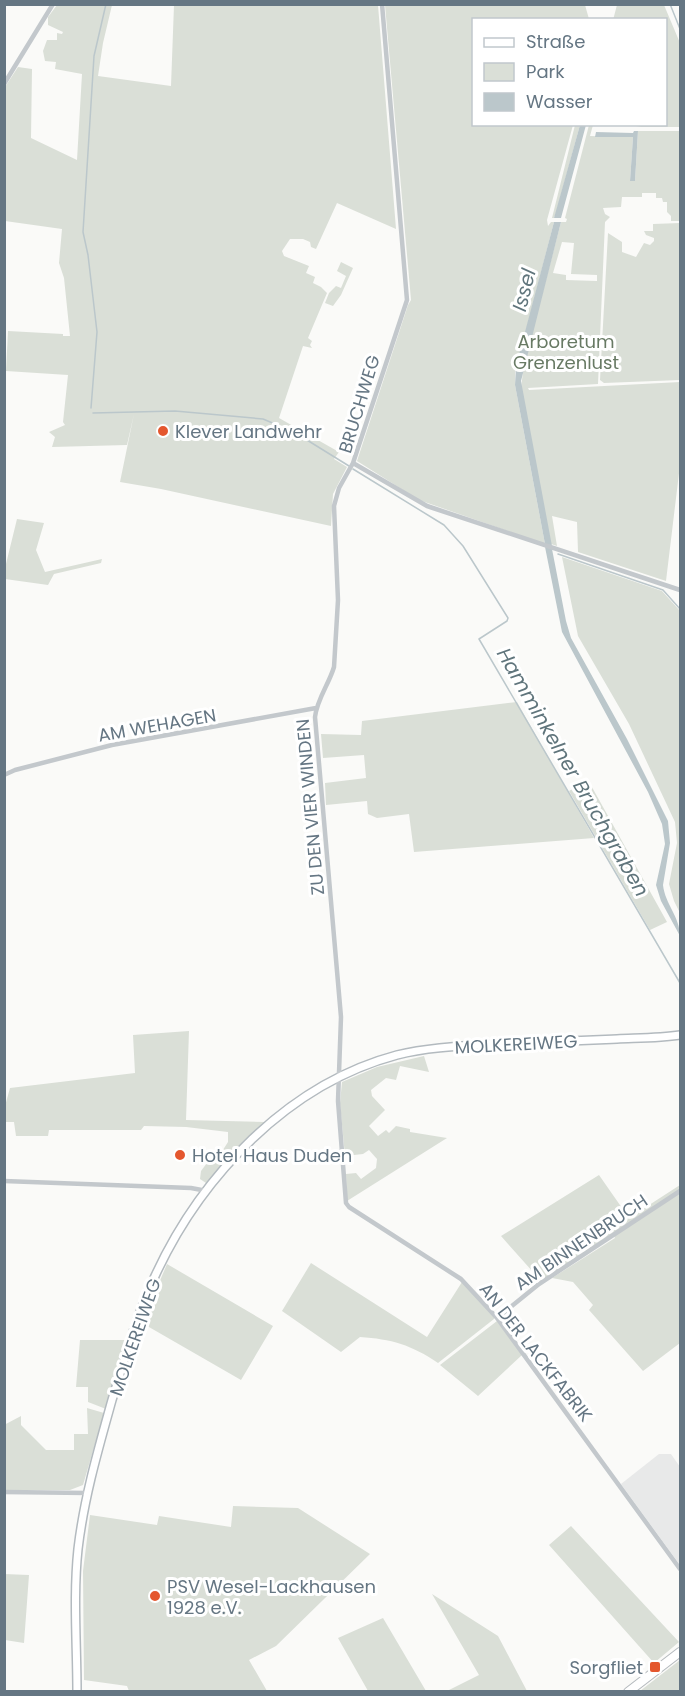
<svg xmlns="http://www.w3.org/2000/svg" width="685" height="1696" font-family="Poppins,sans-serif">
  <style>
    .built { fill: #e8e9e9 }
    .green { fill: #dadfd7; fill-rule: evenodd }
    .water { fill: #bbc7cb }
    .lines { fill: none; stroke-linecap: round; stroke-linejoin: round }
    .stream { stroke: #bbc7cb; stroke-width: 1.5 }
    .secondary-casing { stroke: #b3babf; stroke-width: 10 }
    .primary-casing { stroke: #b5babe; stroke-width: 10 }
    .street { stroke: #c3c8cc; stroke-width: 4.5 }
    .secondary { stroke: #fff; stroke-width: 7 }
    .primary { stroke: #fff; stroke-width: 8 }
    .poi-dot { fill: #e4572e; stroke: #fff; stroke-width: 2 }
    .labels { text-anchor: middle; dominant-baseline: central; stroke-width: 6; stroke-linejoin: round; paint-order: stroke }
    .park-label { font-size: 18px; fill: #687a64; stroke: #fff }
    .street-label { font-size: 18px; fill: #657683; stroke: #fff }
    .poi-label { font-size: 18px; fill: #657683; stroke: #fff; text-anchor: start }
    .water-label { font-size: 20px; font-style: italic; fill: #60757c; stroke: #fff }
  </style>
  <rect width="100%" height="100%" fill="#fafaf8"/>
  <path class="built" d="M659,1454H671L680,1467V1565L621,1484Z"/>
  <path class="green" d="M57,5H112L103,43L98,76L171,86L174,5H378L396,229L337,203L316,249L311,247L310,242L303,239H290L282,251L284,256L309,266L306,273L315,277L313,283L321,287L327,293L308,338L312,341L310,345L312,348L303,346L279,418L339,452L334,459L347,467L333,494L331,526L161,489L120,482L134,414L127,445L52,447L55,437L49,432L65,425L63,422L68,375L6,371L8,331L63,334V336H70L64,278L59,263L62,229L5,221V87L18,67L32,69L31,138L77,160L82,74L55,69L56,62L45,61L43,51L47,40H57V33L62,34L63,32L48,25V17Z
    M385,5H585L589,19L474,20V124L573,125L547,220L548,226L551,222H554L515,373V385L545,544L419,500L357,461L408,305L411,300Z
    M617,5H664L680,43V127H641L631,125L666,124V20H613Z
    M575,125H580L556,213L554,218H552Z
    M589,125H593L590,136L633,137L630,181H635L638,131H680V221H671V216L667,212V202H663L662,198H656V193H642V197H622L621,207L603,208L605,214L610,217L605,222L598,384L528,388L529,390L680,382V465L666,581L578,552L577,522L552,516L557,546L551,544L521,388L524,364L561,222H566L567,219L565,218ZM562,242L574,243L571,274L597,275V281L566,280V275L553,273Z
    M680,223V380L604,383L600,380L608,233L622,242V252L636,257L644,243L650,245L654,241V238L646,235L644,231H653V224Z
    M341,262L353,268L341,295L333,306L325,303L329,293L336,286L341,288L346,276L337,271Z
    M17,519L44,523L36,550L45,572L102,559L101,563L54,574L48,585L5,579V568Z
    M562,557L662,591L680,611V913L674,901L669,884L677,843L675,822L629,724L578,636Z
    M517,702L594,838L414,852L409,814L377,818L368,814L367,801L326,805L325,783L366,778L364,755L323,758L321,734L361,735L362,721Z
    M588,780L667,922L650,930L569,791Z
    M189,1031L186,1120L265,1122L210,1181L206,1183L200,1179L201,1171L213,1155L221,1153L228,1142V1132L186,1127L144,1126L141,1130H49L48,1136H16L14,1122H5V1106L10,1088L135,1073L133,1035Z
    M424,1056L429,1072L400,1066L396,1080L386,1078L371,1090L372,1096L385,1110L369,1126L378,1136L386,1130L389,1133L396,1126L410,1129V1132L447,1138L347,1201L346,1174L356,1173L361,1179L376,1168L377,1159L369,1150L363,1154L345,1156L340,1103L342,1082L377,1067Z
    M599,1175L629,1218L680,1185V1343L643,1371L589,1310L593,1305L573,1282L552,1278L615,1238L613,1234L541,1281L501,1236Z
    M311,1263L427,1337L462,1282L494,1317V1319L438,1363C412,1345 391,1339 360,1337L341,1352L282,1311Z
    M167,1264L273,1326L241,1380L142,1323Z
    M497,1321L522,1355L478,1396L440,1365Z
    M80,1340H126L106,1409L88,1402V1387H76Z
    M87,1408L104,1413L83,1485L70,1490H5L4,1425L21,1416V1425L46,1450H74V1434H88Z
    M233,1506L298,1508L370,1554L276,1646L249,1660L267,1691H129L127,1686L84,1680L83,1571L90,1515L157,1525L159,1516L231,1527Z
    M571,1526L679,1642L654,1663L549,1545Z
    M4,1574L29,1575L24,1643L5,1640Z
    M432,1594L498,1636L527,1691H447L479,1675Z
    M383,1618L426,1691H368L338,1638Z
    M680,1660V1691H640Z"/>
  <path class="water" d="M580,125H586L561,218H554Z
    M634,131H638L635,181H630L633,137H595L596,132L633,133Z
    M554,222H561L521,381L552,546L545,544L515,385L516,366Z
    M545,547L552,549L566,621L571,638L627,739L668,821L670,843L663,885C665,904 680,917 680,936L661,901L656,885L665,844L662,824L648,792L562,632Z"/>
  <g class="lines">
    <path class="stream" d="M670,4L680,29
      M91,408L97,332L88,255L83,232L94,56L106,4
      M93,413L175,411L263,419L294,432L349,466
      M353,469L444,525L463,546L508,618L507,621L479,639L680,983
      M558,554L663,590L680,609"/>
    <g class="secondary-casing">
      <path id="secondary" d="M77,1692C77,1645 73,1596 78,1549C84,1498 98,1450 112,1400C125,1358 136,1316 155,1276C201,1176 288,1084 397,1055C429,1047 463,1046 496,1044C537,1042 577,1041 617,1039C638,1038 660,1038 680,1035"/>
    </g>
    <g class="primary-casing">
      <path id="primary" d="M628,1692L680,1652"/>
    </g>
    <path class="street" d="M382,4L407,300L353,463L339,488L334,506L338,600L334,667C329,684 317,699 315,717L341,1017L338,1101L346,1203L349,1207L461,1279L497,1318L680,1569
      M4,84L53,4
      M353,463L427,506L680,590
      M4,775L15,770L112,745L316,708
      M4,1181L191,1188L207,1191
      M497,1318L539,1284L680,1191
      M4,1492L87,1493"/>
    <use href="#secondary" class="secondary"/>
    <use href="#primary" class="primary"/>
  </g>
  <g class="poi-dot">
    <circle cx="163" cy="431" r="6"/>
    <circle cx="180" cy="1155" r="6"/>
    <circle cx="155" cy="1596" r="6"/>
    <rect x="649" y="1661" width="12" height="12" rx="3"/>
  </g>
  <g class="labels">
    <g class="park-label">
      <text x="566" y="341">Arboretum<tspan x="566" dy="21">Grenzenlust</tspan></text>
    </g>
    <g class="street-label">
      <text transform="translate(359 404) rotate(-73)">BRUCHWEG</text>
      <text transform="translate(157 725) rotate(-10)">AM WEHAGEN</text>
      <text transform="translate(310 807) rotate(-95)">ZU DEN VIER WINDEN</text>
      <text transform="translate(516 1044) rotate(-3)">MOLKEREIWEG</text>
      <text transform="translate(581 1242) rotate(-34)">AM BINNENBRUCH</text>
      <text transform="translate(135 1337) rotate(-71)">MOLKEREIWEG</text>
      <text transform="translate(536 1352) rotate(52)">AN DER LACKFABRIK</text>
    </g>
    <g class="poi-label">
      <text x="175" y="431">Klever Landwehr</text>
      <text x="192" y="1155">Hotel Haus Duden</text>
      <text x="167" y="1586">PSV Wesel-Lackhausen<tspan x="167" dy="21">1928 e.V.</tspan></text>
      <text x="643" y="1667" text-anchor="end">Sorgfliet</text>
    </g>
    <g class="water-label">
      <text transform="translate(524 290) rotate(-76)">Issel</text>
      <text transform="translate(573 772) rotate(60)">Hamminkelner Bruchgraben</text>
    </g>
  </g>
  <rect width="685" height="1696" fill="none" stroke="#657683" stroke-width="12"/>
  <rect x="472" y="18" width="195" height="108" fill="#ffffff" stroke="#c1c8cd" stroke-width="1.5"/>
  <rect x="484" y="38" width="30" height="9" fill="#ffffff" stroke="#c1c8cd" stroke-width="1.5"/>
  <text x="526" y="48" font-size="18" fill="#657683">Straße</text>
  <rect x="484" y="63" width="30" height="18" fill="#dadfd7" stroke="#c1c8cd" stroke-width="1.5"/>
  <text x="526" y="78" font-size="18" fill="#657683">Park</text>
  <rect x="484" y="93" width="30" height="18" fill="#bbc7cb" stroke="#c1c8cd" stroke-width="1.5"/>
  <text x="526" y="108" font-size="18" fill="#657683">Wasser</text>
</svg>
